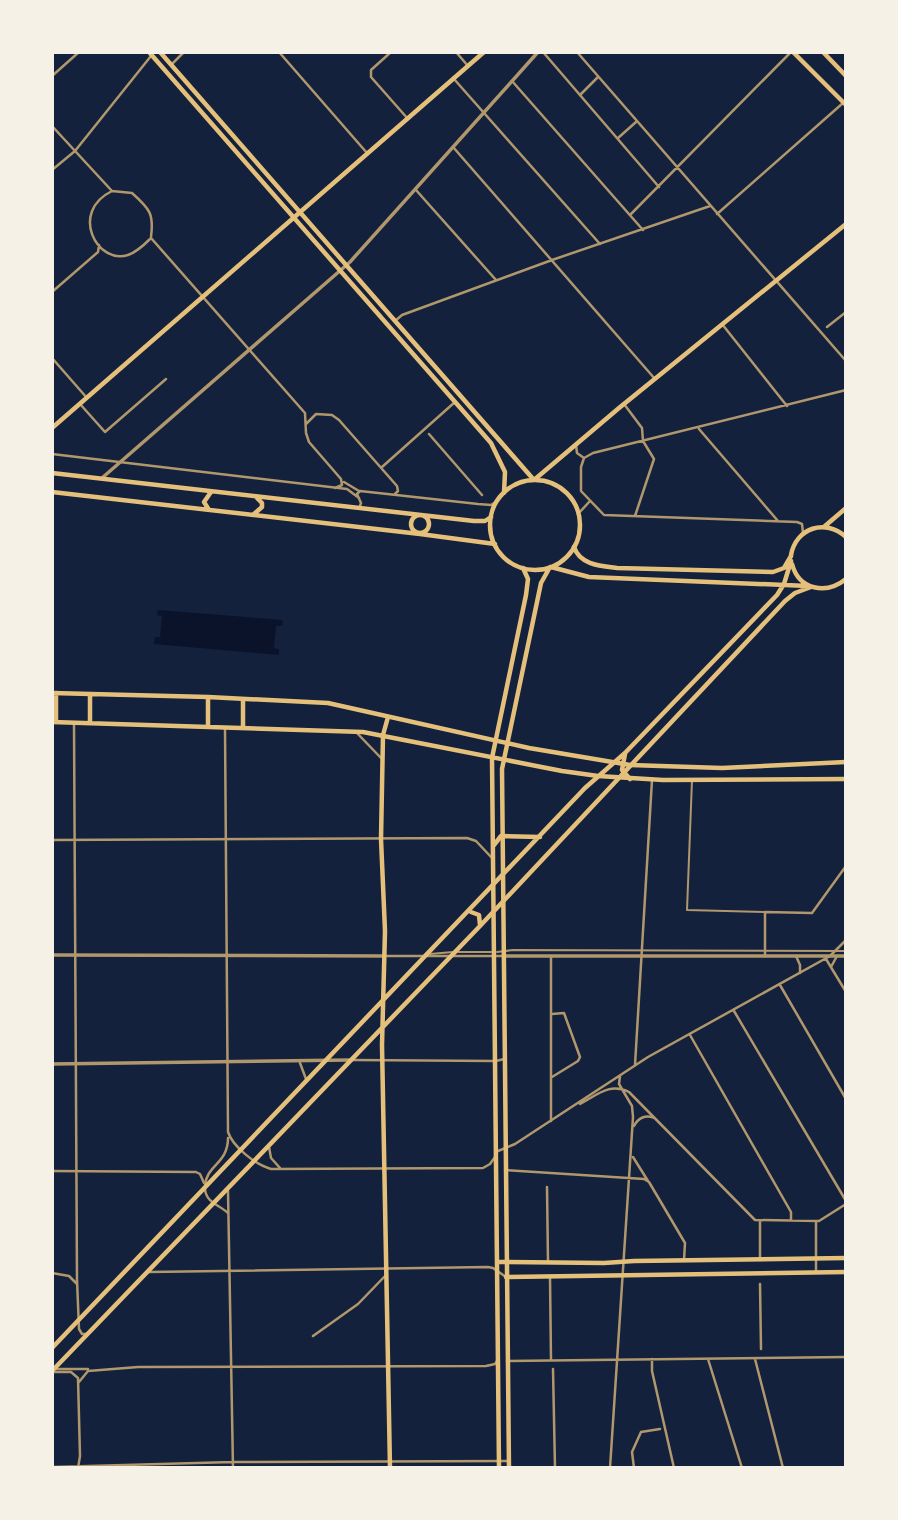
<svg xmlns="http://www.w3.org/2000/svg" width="898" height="1520" font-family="Inter,sans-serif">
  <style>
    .water { fill: #0b132b }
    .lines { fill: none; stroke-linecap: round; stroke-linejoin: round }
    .service { stroke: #b1986c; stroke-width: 2 }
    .pedestrian { stroke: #b1986c; stroke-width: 2.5 }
    .minor { stroke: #b1986c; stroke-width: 2.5 }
    .tertiary { stroke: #b1986c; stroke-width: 3.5 }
    .secondary { stroke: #e5c07b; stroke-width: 4.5 }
    .primary { stroke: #e5c07b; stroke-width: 4.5 }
  </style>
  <rect width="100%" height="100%" fill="#14213d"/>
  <path class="water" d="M158,610L283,620L282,626H276L274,648L279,649V655L154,644L155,637H160L162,616L157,615Z"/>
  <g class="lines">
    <path class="service" d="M692,780L687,910L764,912
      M458,952H491
      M497,952L513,950L846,951
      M430,954L453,952"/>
    <path class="pedestrian" d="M580,95L598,77
      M618,138L636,122
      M827,327L846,312
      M80,404L105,432L166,379
      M429,434L482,495
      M551,956V1121
      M552,1014L564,1013L580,1057L578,1061L552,1077
      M547,1187L548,1262
      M550,1277L551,1360
      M760,1284L761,1349
      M313,1336L358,1304L386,1275
      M553,1369L555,1468
      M634,1468L632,1452L641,1432L660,1429"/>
    <path class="minor" d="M279,52L367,153
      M391,52L371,70V77L408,119
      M456,52L468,66
      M543,52L659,187
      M577,52L846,361
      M171,65L184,52
      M52,76L79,52
      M454,79L600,244
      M512,81L643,230
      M52,126L112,191L132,193C150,209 154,214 151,237
      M453,147L655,379
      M52,170L75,151L151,56
      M416,190L496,280
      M112,191C69,212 97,265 128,255C137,252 144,245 150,239
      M717,214L843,103
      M630,215L791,52
      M151,238L305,413L306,433L309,442L341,479L342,485L335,488
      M52,292L98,252L99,245
      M395,321L402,315L552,260L710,206
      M722,324L787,406
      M52,358L87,398
      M624,404L642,428L643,441L654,459L635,516
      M306,424L316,414L332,415L339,420L397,486L398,491L395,494
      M699,429L778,521
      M576,445L577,453L584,458
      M52,454L347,489L359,498
      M584,458L581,467V491L604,515L797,522L802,524L803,533
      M584,458L593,453L846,390
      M382,467L455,402
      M344,482L359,491
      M360,506L361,503L357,494L360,491L478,504L491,505L497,501
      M578,514L590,501
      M74,724L77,1280L79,1329L82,1334H87
      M225,728L228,1131
      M356,732L382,759
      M52,840L467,838L476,841L492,858
      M384,956H503
      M765,956V912L812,913L846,866
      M796,956L800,965V973
      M826,959L846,992
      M831,967L837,956
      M780,985L846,1099
      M734,1011L846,1201
      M690,1035L791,1212V1220
      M352,1060L496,1061L504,1059
      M300,1063L306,1079
      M635,1065L652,780
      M580,1104C597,1095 610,1082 629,1092L755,1220L819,1221L846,1204
      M634,1126C638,1118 646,1114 654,1118
      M228,1132C233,1147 256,1165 271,1169L483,1168L490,1164L495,1157
      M269,1147L271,1158L280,1168
      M498,1151L515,1144L648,1057L830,956L846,940
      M633,1157L648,1181
      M505,1170L644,1179L649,1182L685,1243L684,1260
      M52,1171L196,1172L200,1174L204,1183
      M205,1186C206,1165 228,1164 228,1138
      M205,1189C206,1203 220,1205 228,1213
      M228,1191L233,1468
      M760,1221V1259
      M816,1221V1272
      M149,1272L488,1267L493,1268L506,1277
      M52,1273L69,1276L77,1284
      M652,1359V1371L674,1468
      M708,1359L742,1468
      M755,1359L783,1468
      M507,1361L846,1357
      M56,1369H88
      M52,1372H71L78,1378L80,1456L78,1468
      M79,1382L88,1371L138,1367L486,1366L495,1364L497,1361
      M52,1467L233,1462L507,1461
      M610,1468L633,1117L632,1106L619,1084L620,1076"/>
    <path class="tertiary" d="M102,478L350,262L538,52
      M52,955L384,956
      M503,956H846
      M52,1064L349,1060"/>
    <path class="secondary" d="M825,526L846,508
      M574,547C580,565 601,566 617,568L773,572L784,568L791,556
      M791,555C796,528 825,518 846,537
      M792,564C799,590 826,595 846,579
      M551,567L589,577L808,586
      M383,735L381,839L385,931L382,1045L390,1468
      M625,754L622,770L630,779
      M494,845L501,836L540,837
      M471,912L479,915L480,925
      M498,1262L604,1263L634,1261L846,1258
      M506,1277L846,1272
      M52,1348L585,788L625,753L777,595L784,584L791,561
      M52,1371L480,926L785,601L795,593L811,587"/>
    <path class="primary" d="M149,52L491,443L505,472L504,493
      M160,52L534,480
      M793,52L846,105
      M823,52L846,76
      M52,428L484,52
      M52,473L474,521H485L491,517
      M534,480L619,408L846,224
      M490 525a45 45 0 1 1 90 0a45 45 0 1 1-90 0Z
      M52,492L420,534L495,544
      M209,510L204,502L211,492
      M254,514L262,507V503L257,498
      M411 524a9 9 0 1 1 18 0a9 9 0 1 1-18 0Z
      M52,693L208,697L328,703L529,748L630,765L722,768L846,762
      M208,697V727
      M52,722L363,732L562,771L598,776L663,780L846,779
      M56,722V693
      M90,723V695
      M243,727V699
      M383,735L388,717
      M499,1468L492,758L526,595L528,579L523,568
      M509,1468L502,769L541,583L550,567"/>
  </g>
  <rect width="898" height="1520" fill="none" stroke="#f6f1e7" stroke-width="108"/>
</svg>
